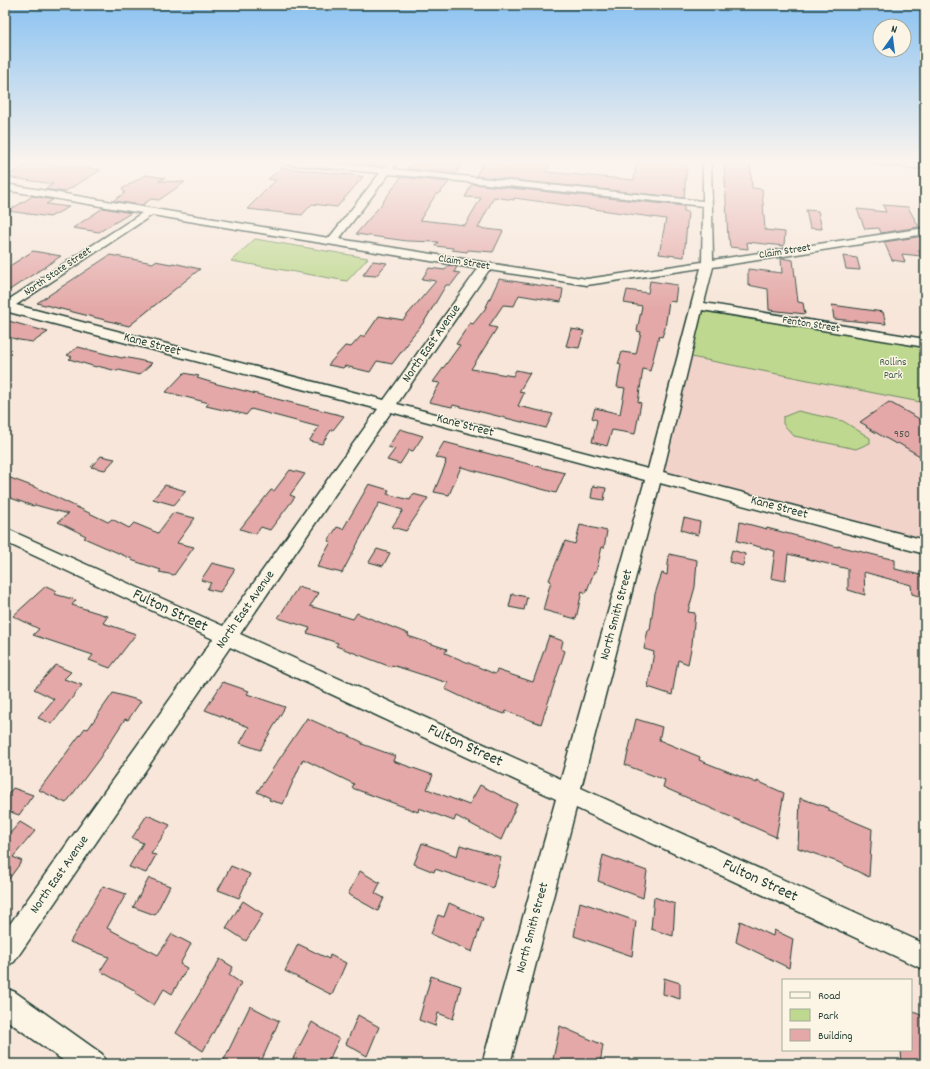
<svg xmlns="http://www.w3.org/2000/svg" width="930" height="1069" font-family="Dekko,sans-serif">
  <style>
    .built { fill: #f1d3ca }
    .green { fill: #bed88f; stroke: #6e8a62 }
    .building { fill: #e3a8a7; stroke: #1f3d34 }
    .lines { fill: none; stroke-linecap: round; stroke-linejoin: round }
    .minor-casing { stroke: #1f3d34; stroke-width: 3 }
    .minor { fill: #fcf5e5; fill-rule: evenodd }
    .labels { text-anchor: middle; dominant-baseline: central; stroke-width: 3; stroke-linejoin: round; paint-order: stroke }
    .far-street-label { font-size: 11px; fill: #1f3d34; stroke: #fcf5e5 }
    .far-park-label { font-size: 11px; fill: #3f5c46; stroke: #fcf5e5 }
    .number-label { font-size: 11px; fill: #505851 }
    .street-label { font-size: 13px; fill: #1f3d34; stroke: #fcf5e5 }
    .near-street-label { font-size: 16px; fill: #1f3d34; stroke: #fcf5e5 }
  </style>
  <rect width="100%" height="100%" fill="#f7e6d9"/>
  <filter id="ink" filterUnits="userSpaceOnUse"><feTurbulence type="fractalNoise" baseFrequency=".025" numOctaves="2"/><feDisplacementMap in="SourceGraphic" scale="8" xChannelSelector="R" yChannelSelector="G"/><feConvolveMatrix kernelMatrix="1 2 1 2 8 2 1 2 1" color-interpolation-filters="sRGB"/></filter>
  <g filter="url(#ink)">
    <path class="built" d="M691,357L925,403V539L662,471Z"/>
    <path class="green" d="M255,239L368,258L347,281L231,261Z
      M702,311L925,347V403L691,357Z
      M798,411L843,421L870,438V443L856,449L794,436L783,424V417Z"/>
    <path class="building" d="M414,161L445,165L446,163L462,164L455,174L407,169Z
      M484,161H523L550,164L546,172L634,180L637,161H687L684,198L476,176Z
      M724,161L750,163L752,188L762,189L765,230L785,232L784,246L747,242L748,249L730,247L729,239H728Z
      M31,162L101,170L64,192L45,189L53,184L6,177Z
      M282,168L360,176L363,177L337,207L312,204L302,215L247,209L276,180L268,179Z
      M145,175L165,178L159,181L185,182L159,200L151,199L142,205L113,201L125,193L122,189Z
      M401,177L449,182L439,194H436L420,220L465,225L481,198L465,197L472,184L684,206V211L688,212L684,257L659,254L666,219L514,198V200L494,197L478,228L503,231L493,252L468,250L467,252L452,250L453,248L435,246L438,242L407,241L356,234L380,206Z
      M33,196L53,200L46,204L69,207L50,217L8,211Z
      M883,205L908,207L919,227L881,233L879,228L865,229L857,209L886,212Z
      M103,208L131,213L99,232L73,228Z
      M806,210L818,211L822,229L810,228Z
      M924,236L925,250H918L921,256L902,254L905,262L892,260L884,242Z
      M33,251L61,256L5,293V269Z
      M110,255L153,263L155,261L171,264L173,263L200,269L129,326L37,303Z
      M843,256L857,258L860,270L846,269Z
      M781,258L793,260L798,302L803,303L805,314L769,310L768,289L748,285V269L782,273Z
      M373,261L387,263L376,276L363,275Z
      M449,265L457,267L454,272L460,273L451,285H446L424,322L408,341L409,342L392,364L377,361L370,372L345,366L343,368L328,365L345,346L351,347L361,336H365L379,316L403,320L436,281L422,279L429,268L445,270Z
      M499,279L563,289L561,302L519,295L514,306L503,305L489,326L497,328L471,369L513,376L516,370L530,373L519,392L524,393L518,406L553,414L546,428L453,405L452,407L429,402L440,383L433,382L460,345L456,344L470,323L473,324L485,309Z
      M650,281L677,285L675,302L669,301L665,328L662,337L659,336L650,371L643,369L638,402L641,403L635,434L612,430L607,446L592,442L597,420L592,418L595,408L620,414L625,388L617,387L621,365L618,364L622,352L636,354L641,332L637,331L642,306L624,303L627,290L648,293Z
      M832,305L883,312L886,324L834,319Z
      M5,320L48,332L33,342L19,340L5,336Z
      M571,329L584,331L579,348L566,346Z
      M78,347L122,358L124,357L152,363L139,375L119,370L117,371L97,366L96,367L69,359L72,357L67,355Z
      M184,373L199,376L197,378L217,384L344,416L333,430H331L322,444L309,441L319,427L251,409L246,415L229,410L228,411L206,406L209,403L166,392Z
      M889,402L925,422V459L898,443L896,444L866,427L867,426L860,422Z
      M400,429L423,436L413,451L409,450L400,464L387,460L395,449L388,447Z
      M444,442L548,469L565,473L556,493L461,467L449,495L434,492L446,463H445L446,460L435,457Z
      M101,456L115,459L105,470L91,467Z
      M290,470L305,474L290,495L295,497L270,530L261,527L256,534L240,529L271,490L274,491Z
      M5,476L37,488L108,522L112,519L129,528L134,523L158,533L173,513L195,518L177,543L194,547L174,575L159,572L161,570L131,560L132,559L84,538L86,536L58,522L68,514L35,505L33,506L5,496Z
      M369,484L389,490L387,494L410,500L413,494L428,498L406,531L392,527L403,510L379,503L342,573L317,567L331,542L328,541L337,527L343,529Z
      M165,485L186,491L174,505L153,499Z
      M593,486L606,488L604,500L591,498Z
      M684,518L700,522L698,535L681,530Z
      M740,522L767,529V528L838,547V546L895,560V569L925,576V598L912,594L911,585L864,572L865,595L848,590V569L788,554L785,581L771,578L775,551L737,541Z
      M580,525L607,531L604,548L602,547L596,572H594L586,593L582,591L576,619L543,610L551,581L549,580L565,541L575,544Z
      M377,549L390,553L383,566L369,562Z
      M732,550L745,554L743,566L729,562Z
      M669,554L697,560L695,587L688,612L695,613L692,644L688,664L678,660L672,695L648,687L654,652L644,649L648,630H650L655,594L662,573L667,575Z
      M212,563L235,569L220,592L207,589L211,583L201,580Z
      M46,586L57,591L54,594L76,600L72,605L108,616L103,623L136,634L110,668L89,660L93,655L33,635L39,629L13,616Z
      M298,587L319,593L310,606L353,619L357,613L409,634L408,636L447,649L445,653L495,674L497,670L533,682L549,636L563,641L561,649L565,651L541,724L506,711L505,714L483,707L445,689L448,683L392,665L391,667L336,646L338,643L307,633L310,628L278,618Z
      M512,594L527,597L524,610L509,607Z
      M56,665L71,672L64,679L82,685L52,724L38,718L54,699L34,689Z
      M223,682L249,691L247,694L285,707L260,750L240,743L249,727L205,710Z
      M113,693L141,701L128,720L125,719L99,759L66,803L39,790L85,728L88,729Z
      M307,718L342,734L343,733L362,742V744L395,756L393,761L433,775L427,789L469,805L480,785L517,804L501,840L456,816L454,821L419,808L418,812L352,788L354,784L303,759L283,804L269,800L270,798L257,792Z
      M636,719L662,727L659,740L700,757L699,760L757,783V781L784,793L776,837L663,787L665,780L625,765Z
      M13,788L33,795L19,815L5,810V798Z
      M800,798L829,808V811L872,829L869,877L838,862L798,848Z
      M147,815L170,825L151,854L156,855L146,873L129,867L143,843L132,838Z
      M20,822L35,831L13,857L22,861L5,884V839Z
      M422,843L457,856L460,845L501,857L493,888L435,869L434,872L414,864Z
      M603,855L647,871L643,898L598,881Z
      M231,866L250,874L239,898L218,890Z
      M360,871L380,883L375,893L384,898L378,911L348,894Z
      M149,878L170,886L155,915L133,907Z
      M103,886L126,894L107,928L158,955L172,934L191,944L180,964L187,968L172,994L164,989L154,1005L135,993L136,991L100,971L109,957L70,942Z
      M654,897L675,904L673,936L651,929Z
      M243,901L263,914L246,941L226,928Z
      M580,902L636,921L632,956L574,936Z
      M449,903L483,918L472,952L431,934L438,915L444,917Z
      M740,921L773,936L774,930L793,939L789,968L736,942Z
      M298,944L329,959L330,955L346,963L332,995L285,971Z
      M220,959L233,967L229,975L241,983L203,1051L176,1033Z
      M431,976L461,986L453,1019L438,1013L435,1026L419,1020Z
      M664,978L680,983V999L663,994Z
      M250,1006L279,1021L260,1064H222Z
      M911,1011L923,1016L924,1064H902L901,1050H911Z
      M358,1015L379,1027L367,1056L346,1044Z
      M312,1022L339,1039L327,1064H290Z
      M560,1026L603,1045L600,1064H552Z"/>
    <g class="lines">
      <g class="minor-casing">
        <path id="minor" d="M280,161H314L384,168L389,162L392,161L396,164L393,169L703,201V161H711L713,260L925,228V234L713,267L704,303L925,339V347L702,310L663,472L925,540V554L660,483L581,788L925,944V970L576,808L510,1064H482L556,799L230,647L14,962L5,966V931L213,639L5,542V528L223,626L378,409L5,311V302L142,213L5,190V184L329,238L380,173L284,164ZM389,174L703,206L702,262L587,279L339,239ZM152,215L443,263L478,269L384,400L16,305ZM701,268L648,469L397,404L489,270L587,285ZM391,412L645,480L561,779L240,634Z
          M874,161H907L925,163V169L878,164Z
          M5,988L15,992L102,1054L106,1064H68L5,1019Z"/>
      </g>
      <use href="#minor" class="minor"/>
    </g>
  </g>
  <linearGradient id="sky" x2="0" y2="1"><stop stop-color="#8ac2f1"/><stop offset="0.52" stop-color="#fbf4ee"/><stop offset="1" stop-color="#fbf4ee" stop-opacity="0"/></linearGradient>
  <rect width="930" height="311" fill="url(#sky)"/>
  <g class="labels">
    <g class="far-street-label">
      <text transform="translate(785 252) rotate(-9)">Claim Street</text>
      <text transform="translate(464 263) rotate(9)">Claim Street</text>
      <text transform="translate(58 272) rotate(-34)">North State Street</text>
      <text transform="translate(811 325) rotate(9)">Fenton Street</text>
    </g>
    <g class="far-park-label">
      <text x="893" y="363">Rollins<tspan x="893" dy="13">Park</tspan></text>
    </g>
    <g class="number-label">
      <text x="902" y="435">950</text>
    </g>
    <g class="street-label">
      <text transform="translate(432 344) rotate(-55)">North East Avenue</text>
      <text transform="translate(152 345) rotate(15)">Kane Street</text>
      <text transform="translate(465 426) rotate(15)">Kane Street</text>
      <text transform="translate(779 508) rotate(15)">Kane Street</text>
      <text transform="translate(246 610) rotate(-55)">North East Avenue</text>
      <text transform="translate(617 615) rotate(-75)">North Smith Street</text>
      <text transform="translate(60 875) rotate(-55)">North East Avenue</text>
      <text transform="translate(533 928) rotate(-75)">North Smith Street</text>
    </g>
    <g class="near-street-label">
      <text transform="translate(170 611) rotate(25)">Fulton Street</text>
      <text transform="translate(465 746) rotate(25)">Fulton Street</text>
      <text transform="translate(760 881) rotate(25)">Fulton Street</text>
    </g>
  </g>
  <rect width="930" height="1069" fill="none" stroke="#fcf5e5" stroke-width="20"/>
  <rect x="10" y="10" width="910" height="1049" fill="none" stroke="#1f3d34" stroke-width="1.5" filter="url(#ink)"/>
  <rect x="782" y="979" width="130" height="72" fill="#fcf5e5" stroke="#a4ab9e"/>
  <rect x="790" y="992" width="20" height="6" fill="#fcf5e5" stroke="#a4ab9e"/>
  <text x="818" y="999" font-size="12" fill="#1f3d34">Road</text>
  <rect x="790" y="1009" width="20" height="12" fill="#bed88f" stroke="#a4ab9e"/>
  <text x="818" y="1019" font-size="12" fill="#1f3d34">Park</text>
  <rect x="790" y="1029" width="20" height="12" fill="#e3a8a7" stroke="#a4ab9e"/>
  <text x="818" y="1039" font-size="12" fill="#1f3d34">Building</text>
  <g transform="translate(892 38) rotate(14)"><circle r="19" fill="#fcf5e5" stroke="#a4ab9e"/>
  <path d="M0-3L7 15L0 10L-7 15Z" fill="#1f6fb2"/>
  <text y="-6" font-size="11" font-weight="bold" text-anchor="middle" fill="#1f3d34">N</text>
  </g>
</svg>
